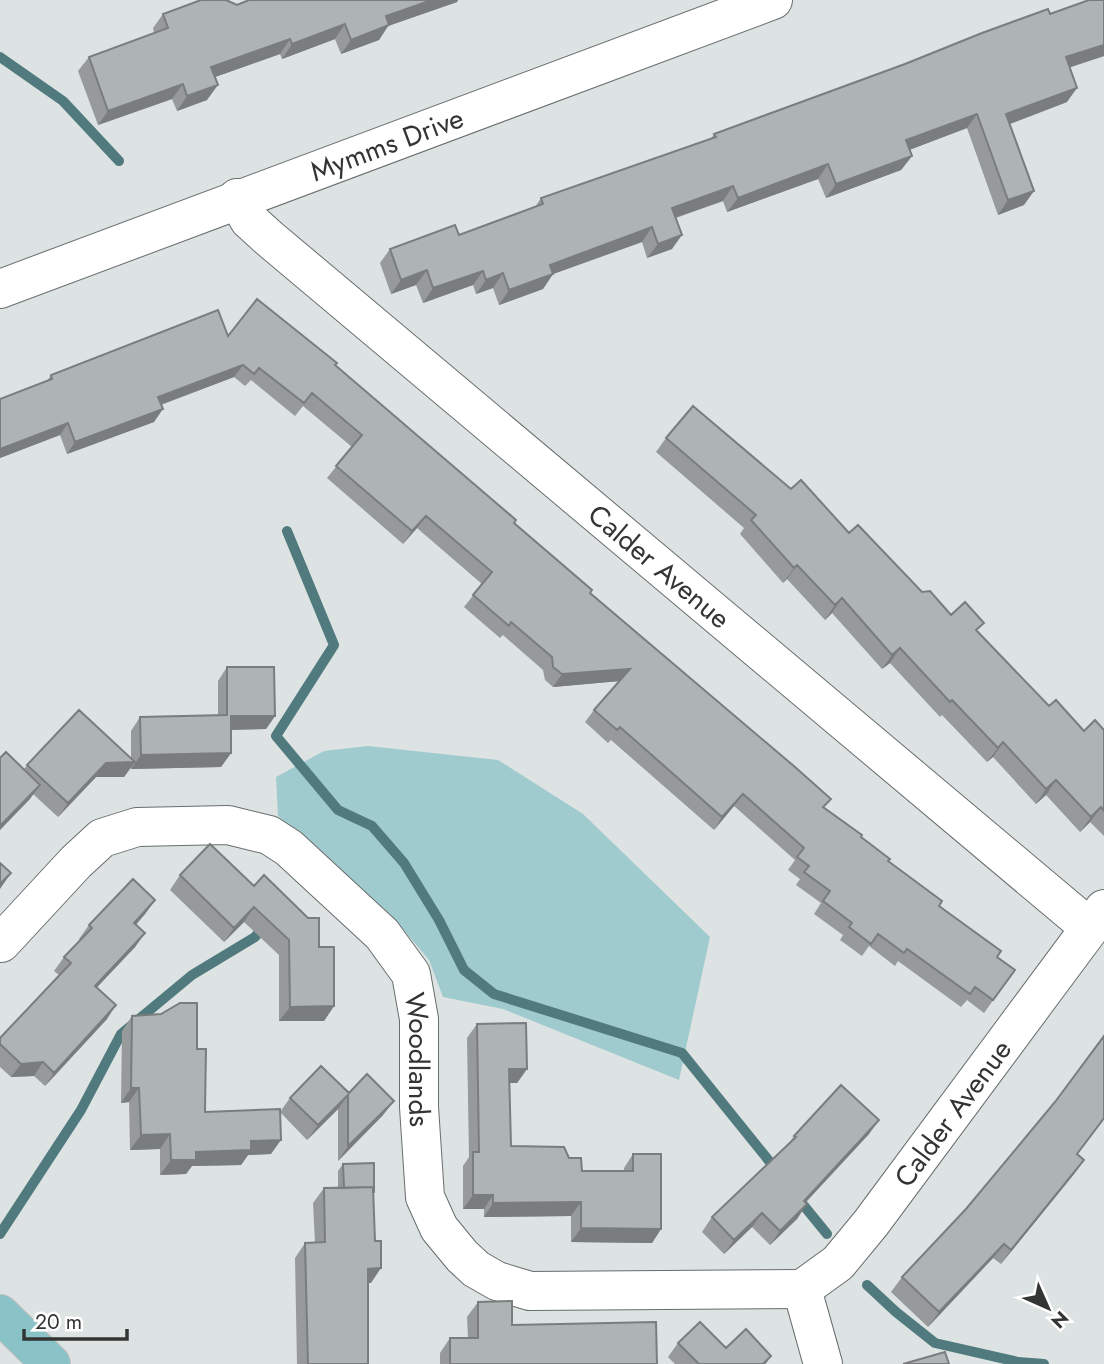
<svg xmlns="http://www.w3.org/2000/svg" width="1104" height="1364" font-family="Jost,sans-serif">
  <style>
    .green { fill: #a0cbce }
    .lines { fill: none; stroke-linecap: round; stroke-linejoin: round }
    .stream { stroke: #507a7d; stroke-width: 10 }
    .minor-casing { stroke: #686d6d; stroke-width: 40 }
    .primary-casing { stroke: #bebebe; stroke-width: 40 }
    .minor { stroke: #fff; stroke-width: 38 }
    .primary { stroke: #8ac3c7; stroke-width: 38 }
    .wall { fill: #969a9a }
    .shaded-wall { fill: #7a7d7d }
    .building { fill: #aeb3b3; stroke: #7a7d7d; stroke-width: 2 }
    .labels { text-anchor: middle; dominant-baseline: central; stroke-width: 5; stroke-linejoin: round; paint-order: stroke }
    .street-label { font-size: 28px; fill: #333535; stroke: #fff }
  </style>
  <rect width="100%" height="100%" fill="#dde2e2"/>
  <path class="green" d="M368,746L498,760L583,814L710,937L679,1080L503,1009L443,997L429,960L402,928L278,816L276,777L324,751Z"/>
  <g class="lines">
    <path class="stream" d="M0,57L63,101L119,161
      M287,531L334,645L276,736L338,810L372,826L404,863L439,920L464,970L494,994L682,1053L778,1172
      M796,1196L827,1234
      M0,1234L81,1110L121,1034L192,975L255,937L265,925
      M867,1285L896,1312L935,1343L1018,1362L1044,1364"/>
    <g class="minor-casing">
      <g id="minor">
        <path id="s1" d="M237,198L249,220L270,239L1090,928"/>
        <path id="s2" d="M0,289L773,0"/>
        <path id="s3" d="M1,943L76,862L102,838L137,827L228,825L269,835L289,848L382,934L411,974L419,1019V1107L425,1197L439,1228L462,1256L476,1269L497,1281L530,1291L802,1289"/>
        <path id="s4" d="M802,1289L838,1263L871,1223L1104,909"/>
        <path d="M802,1289L823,1364"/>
      </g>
    </g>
    <g class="primary-casing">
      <path id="primary" d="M0,1314L51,1364"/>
    </g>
    <use href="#minor" class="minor"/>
    <use href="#primary" class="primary"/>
  </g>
  <path class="wall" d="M249,0H458L457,2L388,26L379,40L341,54L335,39L282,59L280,54L215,77L207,100L177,111L172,99L98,125L78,71L89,57L154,33L153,28L163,14L237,5Z
    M1104,0V56L1070,67L1067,102L1010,124L1024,205L998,215L967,128L909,150L912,156L901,170L826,198L818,179L727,212L723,201L676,218L672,249L647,258L642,242L553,274L543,289L499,305L493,288L476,294L473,285L423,303L416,285L391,294L380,263L390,249L459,235L535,207L541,198L711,139L714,134L1050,14Z
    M228,336L335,366L514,523L824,808L861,837L997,957L1015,970L984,1013L967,1000L961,1007L898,961L895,966L869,946L862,956L840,940L843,935L814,914L821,903L796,885L800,879L788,870L795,860L734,806L714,830L611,740L608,743L585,722L594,710L619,681L553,687L545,680L543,670L503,635L500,638L464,607L482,584L417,528L403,544L327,478L352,447L303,406L295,416L251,380L245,386L234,377L161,405L154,422L67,454L60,435L0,458V399L47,381L51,375Z
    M666,438L791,489L849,533L951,615L978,632L1049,706L1084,731L1104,730V836L1090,822L1080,832L1046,795L1036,804L993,757L987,762L942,715L940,717L890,663L882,669L832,613L825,620L787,579L783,583L740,534L744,528L656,452Z
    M227,667L275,716L266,729L231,730V753L221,767L131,769V767L124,777H96L58,817L33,794L0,830V758L24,769L27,765L131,759V731L140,717L218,715V681Z
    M210,844L319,947L334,1006L324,1021H279V955L244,922L224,942L170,890L180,875Z
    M155,900L145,914L136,925L145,933L135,947L97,987L107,1019L45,1086L34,1076L11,1077L0,1067V1038L59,975L54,971L64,957L80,940L79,939L89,925Z
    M132,1016L197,1049L205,1112L271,1154L248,1155L241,1165L192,1166L186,1174L160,1175V1149L130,1150L129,1102L121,1103L122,1031Z
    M477,1024L527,1069L517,1083H509L511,1146L569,1158L582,1171H624V1168L633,1154L661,1229L652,1243L571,1242V1216L484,1217V1209H463V1166L469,1157L467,1038Z
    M1104,1036V1119L1077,1154L1084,1160L1074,1174L1001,1264L993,1258L928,1327L891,1292L902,1277L966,1209L1055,1102Z
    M349,1093L383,1115L338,1161V1109L307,1140L280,1112L290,1098Z
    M869,1134L805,1203L797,1219L770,1245L752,1227L724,1254L702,1232L712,1217L788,1145L794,1136Z
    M343,1164L374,1192L373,1193L371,1283H368V1364H297L295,1258L305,1243H315L313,1203L324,1188H338V1171Z
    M478,1302L512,1325L657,1364H440V1353L450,1338H468L467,1317Z
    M678,1343L726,1348L771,1356L766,1364H675L668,1357Z"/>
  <path class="shaded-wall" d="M432,0H458L457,2L388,26L379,40L341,54L351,40L386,16Z
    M345,24L335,39L282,59L292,44Z
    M290,39L280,54L201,82L211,67Z
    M1104,45V56L1056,72L1066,57Z
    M183,84L172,99L98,125L108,111Z
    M218,85L207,100L177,111L187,96Z
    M1077,88L1067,102L996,129L1006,114Z
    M977,114L967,128L896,155L906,140Z
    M912,156L901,170L826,198L836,184Z
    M828,164L818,179L727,212L738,198Z
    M733,186L723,201L662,222L672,208Z
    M1034,191L1024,205L998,215L1008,200Z
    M652,227L642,242L553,274L543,289L499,305L509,290L550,265Z
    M682,235L672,249L647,258L658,244Z
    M427,270L416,285L391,294L401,280Z
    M483,271L473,285L423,303L433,288Z
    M503,273L493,288L476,294L486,280Z
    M243,365L234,377L149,409L158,397Z
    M163,409L154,422L67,454L75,442Z
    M68,423L60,435L0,458V449Z
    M426,516L417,528L403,544L412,531Z
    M797,565L787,579L783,583L794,568Z
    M842,598L832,613L825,620L835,605Z
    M900,648L890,663L882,669L892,655Z
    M630,669L621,681L553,687L562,674Z
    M231,716H275L266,729L221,730Z
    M1003,742L993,757L987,762L998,748Z
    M231,753L221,767L131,769L141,755Z
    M135,762L124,777H96L58,817L68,803L106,763Z
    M1056,780L1046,795L1036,804L1046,789Z
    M40,785L30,799L0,830V826Z
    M743,794L734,806L714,830L722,817Z
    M1101,807L1090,822L1080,832L1091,817Z
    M11,873L0,889V884Z
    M155,900L145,914L124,937L134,923Z
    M254,907L244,922L224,942L234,928Z
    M145,933L135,947L86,999L95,986Z
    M116,1005L107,1019L45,1086L54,1073Z
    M334,1006L324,1021H279L290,1007Z
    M43,1062L34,1076L11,1077L21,1064Z
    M509,1069H527L517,1083H499Z
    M131,1088H139L129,1102L121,1103Z
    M348,1095L338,1109L307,1140L318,1125Z
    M394,1101L383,1115L338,1161L348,1146Z
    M879,1120L869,1134L793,1216L804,1201Z
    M170,1134L160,1149L130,1150L141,1135Z
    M281,1140L271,1154L248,1155L241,1165L192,1166L186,1174L160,1175L171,1160L196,1152L251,1141Z
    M1084,1160L1074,1174L1001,1264L1011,1250Z
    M473,1195H493L484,1209H463Z
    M581,1202L571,1216L484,1217L493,1203Z
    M807,1204L797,1219L770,1245L780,1231Z
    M762,1213L752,1227L724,1254L734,1240Z
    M581,1228L661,1229L652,1243L571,1242Z
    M1004,1244L993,1258L928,1327L939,1312Z
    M381,1268L371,1283H358L368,1269Z"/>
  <path class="building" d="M201,0H226L237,5L249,0H432L386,16L389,25L351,40L345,24L292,44L290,39L211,67L218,85L187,96L183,84L108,111L89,57L168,28L163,14Z
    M1089,0H1104V45L1066,57L1077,88L1006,114L1034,191L1008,200L977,114L906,140L912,156L836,184L828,164L738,198L733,186L672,208L682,235L658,244L652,227L550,265L553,274L509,290L503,273L486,280L483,271L433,288L427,270L401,280L390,249L455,225L459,235L543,204L541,198L716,137L714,134L905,64L982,33L1048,9L1050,14Z
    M257,299L337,363L335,365L516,520L514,523L592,590L590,593L795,767L831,799L823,807L862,835L861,837L890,859L888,861L942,901L939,906L1001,951L997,957L1015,970L993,1000L975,987L970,994L907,949L904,953L878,934L871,944L849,927L852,923L823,901L830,891L804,872L809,866L797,857L804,848L743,794L722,817L620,727L617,730L594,710L630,669L562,674L553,667L552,657L511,622L509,626L473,595L492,572L426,516L412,531L336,466L362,435L312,393L304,403L259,368L254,374L243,365L158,397L163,409L75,442L68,423L0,449V399L52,379L51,375L218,310L228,336Z
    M693,406L791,489L801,480L849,533L858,525L922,592L930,591L951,615L965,602L984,623L976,630L1049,706L1056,700L1084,731L1095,720L1104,730V811L1101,807L1091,817L1056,780L1046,789L1003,742L998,748L952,700L950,702L900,648L892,655L842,598L835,605L797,565L794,568L751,520L756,515L666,438Z
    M227,667H274L275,716H231V753L141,755L140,717L227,715Z
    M79,710L135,762L106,763L68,803L27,765Z
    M6,752L40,785L0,826V758Z
    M210,844L254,886L264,875L308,918H319V947H334V1006L290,1007L289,940L254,907L234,928L180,875Z
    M0,863L11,873L0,884Z
    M133,879L155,900L134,923L145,933L95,986L116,1005L54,1073L43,1062L21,1064L0,1044V1038L71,963L64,957L92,928L89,925Z
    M180,1003H197V1049H206L205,1112L280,1109L281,1140L251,1141V1150L196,1152V1160H171L170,1134L141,1135L139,1088H131L132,1016L161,1014Z
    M526,1023L527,1069H509L511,1146L564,1147L569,1158H581L582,1171H633V1154H661V1229L581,1228V1202L493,1203V1195H473V1152H479L477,1024Z
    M1104,1036V1118L1077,1154L1084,1160L1011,1250L1004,1244L939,1312L902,1277L966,1209L1055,1102Z
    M321,1066L349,1093L367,1074L394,1101L348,1146V1095L318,1125L290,1098Z
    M841,1085L879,1120L804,1201L807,1204L780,1231L762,1213L734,1240L712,1217L796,1137L794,1136Z
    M374,1163V1192H373V1187L344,1188L343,1164Z
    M373,1187L375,1241H381V1268L368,1269V1364H308L305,1243L325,1242L324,1188Z
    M512,1301V1325L656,1322L657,1364H450V1338H478V1302Z
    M700,1322L726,1348L746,1329L771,1356L763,1364H699L678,1343Z
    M945,1352L949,1364H903Z"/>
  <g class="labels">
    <g class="street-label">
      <text stroke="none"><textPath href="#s2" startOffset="413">Mymms Drive</textPath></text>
      <text stroke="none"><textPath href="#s1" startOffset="562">Calder Avenue</textPath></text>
      <text stroke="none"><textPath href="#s3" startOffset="602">Woodlands</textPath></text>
      <text stroke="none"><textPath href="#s4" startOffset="233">Calder Avenue</textPath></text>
    </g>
  </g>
  <g transform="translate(1048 1308) rotate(135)" stroke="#ffffff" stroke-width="5" paint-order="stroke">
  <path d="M0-5L12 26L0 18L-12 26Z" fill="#333535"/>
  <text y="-10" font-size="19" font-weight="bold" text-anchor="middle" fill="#333535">N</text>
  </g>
  <path d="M24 1329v10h103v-10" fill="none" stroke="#333535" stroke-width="3.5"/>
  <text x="35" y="1329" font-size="21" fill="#333535" stroke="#ffffff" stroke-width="5" paint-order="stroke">20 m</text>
</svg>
